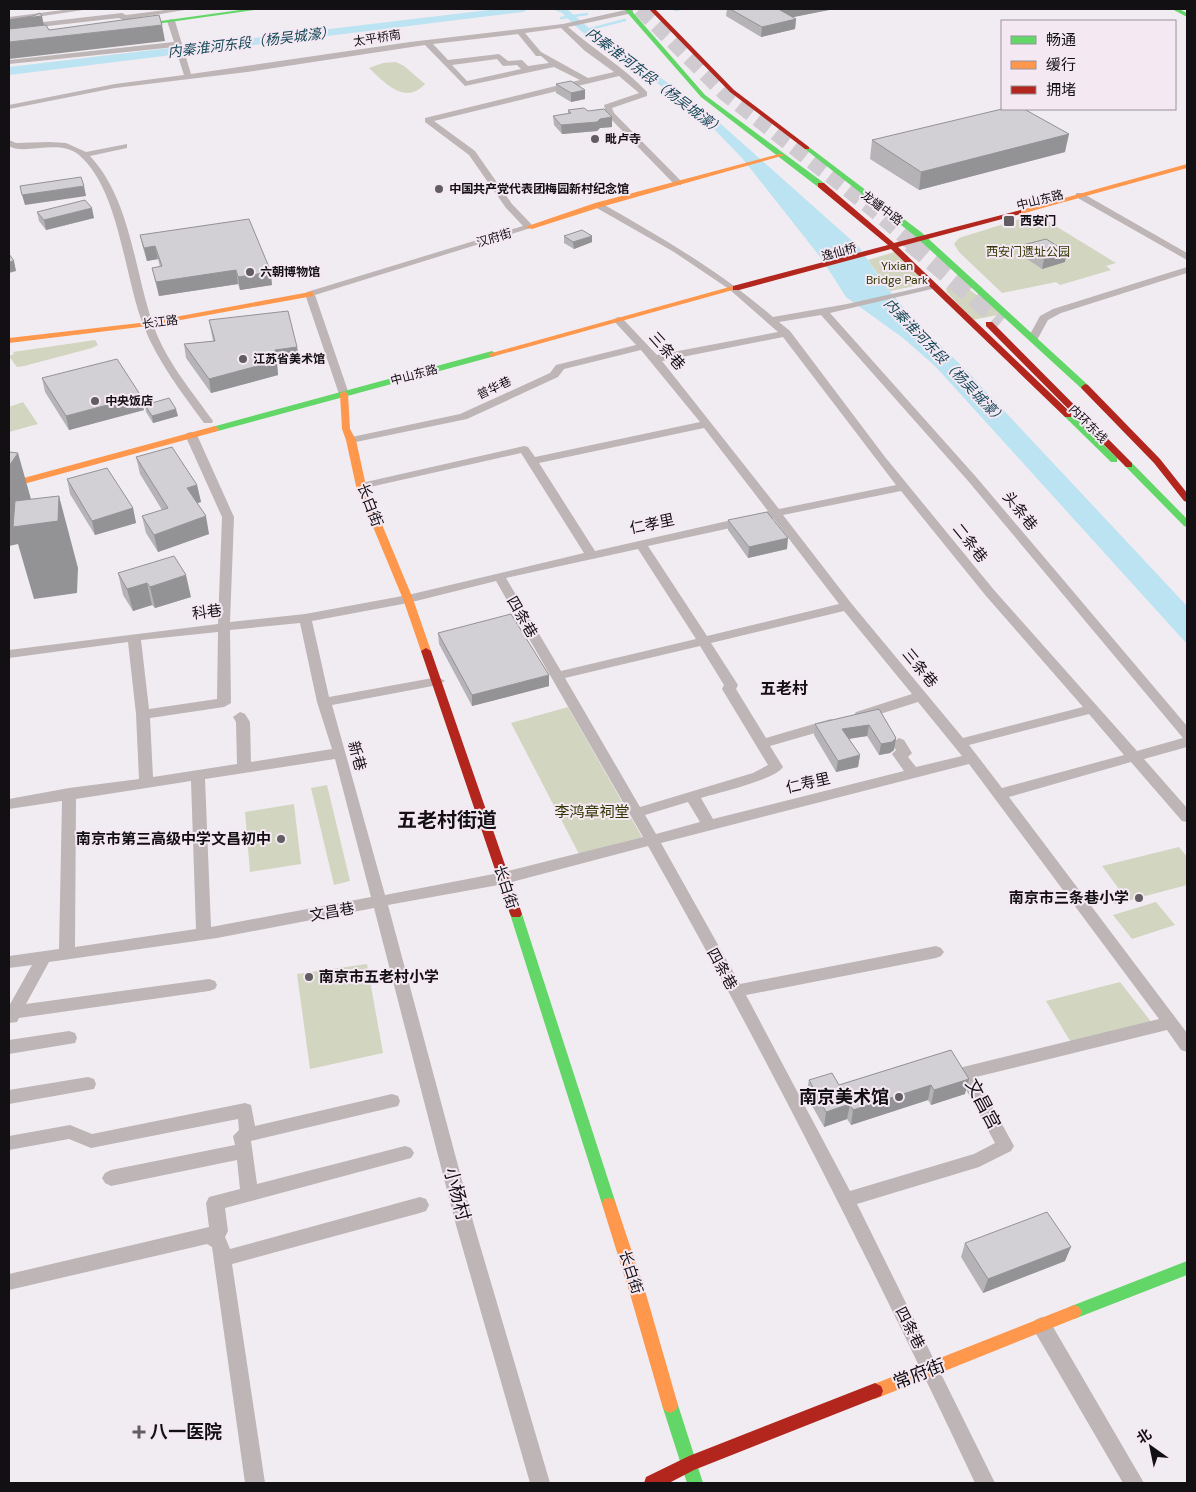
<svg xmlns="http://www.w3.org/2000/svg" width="1196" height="1492" font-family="'DM Sans','Noto Sans SC',sans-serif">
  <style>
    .green { fill: #d2d5bf }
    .water { fill: #bbe3f2 }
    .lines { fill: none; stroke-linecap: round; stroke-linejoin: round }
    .stream { stroke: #bbe3f2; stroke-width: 2.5 }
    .river { fill: #bbe3f2; fill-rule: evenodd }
    .highway-tunnel-far1 { stroke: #d0cbd0; stroke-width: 15; stroke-dasharray: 15 8; stroke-linecap: butt }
    .highway-tunnel { stroke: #d0cbd0; stroke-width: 19; stroke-dasharray: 19 9; stroke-linecap: butt }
    .street { fill: #bdb5b6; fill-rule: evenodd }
    .fast { fill: #63d668; fill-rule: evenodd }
    .slow { fill: #ff974d; fill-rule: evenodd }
    .jam { fill: #b3261e; fill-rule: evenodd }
    .wall { fill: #b5b3b6 }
    .shaded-wall { fill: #939294 }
    .building { fill: #d2d0d4; stroke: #939294 }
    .poi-dot { fill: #615d61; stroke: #f4e9f3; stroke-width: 2 }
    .labels { text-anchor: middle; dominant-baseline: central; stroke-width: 4; stroke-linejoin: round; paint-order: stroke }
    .far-street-label { font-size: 12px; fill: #131013; stroke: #f4e9f3 }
    .far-poi-label { font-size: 12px; font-weight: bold; fill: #131013; stroke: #f4e9f3; text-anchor: start }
    .far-park-label { font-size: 12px; fill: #303800; stroke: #f4e9f3 }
    .far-water-label { font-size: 14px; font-style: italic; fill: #164857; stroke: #f4e9f3 }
    .street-label { font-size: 15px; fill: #131013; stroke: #f4e9f3 }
    .park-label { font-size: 15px; fill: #303800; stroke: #f4e9f3 }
    .poi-label { font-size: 15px; font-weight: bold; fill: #131013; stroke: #f4e9f3; text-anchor: end }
    .neighbourhood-label { font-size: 16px; font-weight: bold; fill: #131013; stroke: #f4e9f3 }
    .near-poi-label { font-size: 18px; font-weight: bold; fill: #131013; stroke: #f4e9f3; text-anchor: end }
    .near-street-label { font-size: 18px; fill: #131013; stroke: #f4e9f3 }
    .district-label { font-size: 20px; font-weight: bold; fill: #131013; stroke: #f4e9f3 }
  </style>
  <rect width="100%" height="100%" fill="#f1ecf1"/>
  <path class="green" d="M396,62L404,66L425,84C405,106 384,82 369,68L383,63Z
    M1036,214L1116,263L1106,266L1111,270L1060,285L1056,282L1002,293L959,252L954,244L959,238Z
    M898,251L930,283L890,291L868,260Z
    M951,285H963L1003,314L972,320L947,292L946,288Z
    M95,340L98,345L92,348L24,366L17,367L9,356L14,354L13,352Z
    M23,402L38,424L9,432V407Z
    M568,707L642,837L579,854L511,723Z
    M327,785L350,881L334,885L311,788Z
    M294,804L301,864L250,872L245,812Z
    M1179,847L1187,857V885L1115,904L1110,897L1122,893L1102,866Z
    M1156,902L1175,925L1132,939L1113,915Z
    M367,964L383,1053L310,1069L297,974Z
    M1120,982L1152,1023L1072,1044L1046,1001Z"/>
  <path class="water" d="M553,9L568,10L604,41L673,86L722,125L859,247L884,284L911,317L965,369L1187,606V644L935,366L903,338L846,297L821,258L742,158L714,129L656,82L621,60L581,31L562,13Z"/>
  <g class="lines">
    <path class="stream" d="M675,10L681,9
      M561,18L587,14
      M586,30L625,20"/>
    <path class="river" d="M497,9H529L523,12L9,75V67Z"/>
    <path class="highway-tunnel-far1" d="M640,9L724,93L871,208L913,244"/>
    <path class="highway-tunnel" d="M911,243L1002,321"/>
    <path class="street" d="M71,9H90L9,21V17Z
      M173,9H191L123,20L119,18L39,27L36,30L9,34V30L32,26L35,23L122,13L126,15Z
      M630,9H633V13L568,27C594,50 624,67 647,92V96L612,108L614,113L681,181V185H675L606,114L604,105L639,93L619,76L434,121L475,151L512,204L534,227L315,295L349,394L344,397L339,394L305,294L307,292L523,226L506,208L469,155L425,122V118L580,80L554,67L465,86L425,45L247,72L115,88L9,109V105L115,84L184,75L175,47L9,64V60L174,42L167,21L171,19L175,21L191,74L410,42L563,24ZM561,28L585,51L614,72L588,78L541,52L525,33ZM518,34L536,56H541L549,63L528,66L522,60L508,61L499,54L448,60L433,44ZM497,59L503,66L517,65L521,69L467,81L452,65Z
      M9,140L16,143L49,142L66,143L86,152L127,144V148L90,156C131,200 134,270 153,324C165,360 191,390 213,421L212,423H204C182,393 158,362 144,327C124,278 120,190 79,155C58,138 24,156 9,146Z
      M1076,193H1082L1187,253V260L1076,197Z
      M595,203H601C664,239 718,270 773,317L847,304L936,284V288L830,313L977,478L1187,726V747L1144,759L1187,808V822L1182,821L1131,762L1009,797L1187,1033V1052L1181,1050L1167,1030L976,1077L1014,1146L1011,1151L979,1167L857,1204L995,1483H975C873,1266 765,1053 648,846L504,884L388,905L474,1225L550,1483H530L456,1225L374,908L217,938L49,962L26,1004L209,979L215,981L217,985L215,989L209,991L19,1018L17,1022L9,1023V1006L32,965L9,968V956L59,949L62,801L9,809V799L69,788L139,779L136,714L128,642L9,658V650L218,624L222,517L185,435L187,433L191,432L197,435L234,517L230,622L305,614L408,595L584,553L521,453L361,489L357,488V484L524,446L528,447L535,457L700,422L641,350L564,369L558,377L467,419L351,443L347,442V438L460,414L550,373L556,365L636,345L613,320L618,317L622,318L657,355L778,332L729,289L674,252L595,207ZM821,315L969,482L1183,738L1137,751L994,590L885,457L790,331L779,322ZM783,337L896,485L779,509L662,361ZM704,428L768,511L764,513V517L773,518L839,604L707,636L648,546L749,524L751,521L749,518L745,517L595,551L539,463ZM901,491L986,596L1083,707L963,738L851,603L783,515ZM638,549L696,639L561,671L506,578ZM496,581L643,837L504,872L385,895L332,705L438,685L445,681L438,677L329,697L312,621L408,603ZM844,611L912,694L856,712L854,715L856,718L861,720L918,702L962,756L916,767L908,757L912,753L904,740L899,738L892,743L896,750L892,754L904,771L713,819L701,798C717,793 775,780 783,767L770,746L836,727L838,724L831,719L766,738L736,689L738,685L711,643ZM300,623L317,702L332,749L251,762L250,722L245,714L240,712L233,717L236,722L237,764L153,777L150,718L224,707L231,703L230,630ZM218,632L217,699L149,709L141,640ZM700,646L724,685L722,689L768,765L753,773L640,807L565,678ZM1089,714L1124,755L1002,788L969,745ZM335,759L371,897L211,927L205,779ZM969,764L1159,1019L959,1068L957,1073L995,1143L974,1154L850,1191L746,995L936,958L941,956L944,952L941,948L936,946L740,984L661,843ZM191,781L196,929L75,947L76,799ZM688,802L700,822L656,834L645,815Z
      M1187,267V273L1061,313L1048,320L1037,340L1033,341L1028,338L1040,316L1053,309Z
      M69,1031L75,1033L77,1038L75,1043L9,1054V1040Z
      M88,1077L94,1079L96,1084L94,1089L9,1104V1090Z
      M392,1094L398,1096L400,1101L398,1106L251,1141L257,1184L405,1146L411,1148L414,1153L411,1158L225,1208L228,1231L225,1237L230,1249L420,1197L426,1199L429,1205L426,1211L420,1213L232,1264L265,1483H245L212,1247L207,1244L9,1290V1274L209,1227L206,1203L209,1197L240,1189L237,1160L111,1186L105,1183L102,1178L105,1173L111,1170L235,1145L233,1136L239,1130L238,1119L91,1148L69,1139L9,1150V1136L70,1125L92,1134L245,1103L251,1105L255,1126Z
      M1042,1317L1049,1320L1144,1483H1123L1035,1332L1033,1326L1035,1320Z"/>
    <path class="fast" d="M247,9H262L135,27L132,25Z
      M624,9H630L705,95L824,183V187H818L701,97Z
      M1172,9H1179L1187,13V17Z
      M805,147H809L921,232L1088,385V389H1082L915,236L805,149Z
      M492,351L496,354L495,356L218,431H212L211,429L212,427Z
      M1068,412L1071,413L1117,458V462H1111L1065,417V413Z
      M1129,462L1132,463L1187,519V527L1184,526L1126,467L1124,465Z
      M516,909L520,911L522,914L616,1204L614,1209L609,1210L604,1209L602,1204L510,914L512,911Z
      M1187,1261V1275L1074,1319L1069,1317L1066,1312L1069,1307Z
      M670,1397L676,1400L678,1405L703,1483H687L662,1405L664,1400Z"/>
    <path class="slow" d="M779,154L785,155L601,207L532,229L525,227L595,203Z
      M1187,164V168L1021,214L1014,212Z
      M733,286L740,288L495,356L492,357L488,354Z
      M310,292H313V296L148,326L9,343V338L148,322Z
      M344,391L348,394L350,429L356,440L366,486L413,599L431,651L430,653H422L421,651L403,599L356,486L346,440L342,429L340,394Z
      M215,426L219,429L218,431L9,488V482Z
      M609,1198L614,1199L616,1204L646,1294L678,1405L676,1410L670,1413L664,1410L662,1405L630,1294L602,1204L604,1199Z
      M1074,1305L1079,1307L1082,1312L1079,1317L875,1399L869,1396L867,1391L869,1386Z"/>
    <path class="jam" d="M649,9H655L734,90L809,147V149H805L730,92Z
      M818,183H824L894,243L1021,210V214L898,247L1071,413V417H1065L891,249L739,290H733V286L888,245L818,187Z
      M986,322H992L1132,463V467H1126L986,326Z
      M1085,384L1088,385L1160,459L1187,493V502L1184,501L1154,463L1082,389L1081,387Z
      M426,648L431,651L522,914L520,917H512L510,914L421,651Z
      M875,1383L881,1386L883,1391L881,1396L694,1470L669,1483H644L646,1477L689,1456Z"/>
  </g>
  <path class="wall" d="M727,9H834L792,17L796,19L795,29L761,37L726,16Z
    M556,84L585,99L571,102L556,93Z
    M568,110L588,111L612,117V127L600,128L597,131L562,134L554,125L553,116L568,114Z
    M872,140L1065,152L919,190L870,159Z
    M37,212L94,218L46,230L39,221Z
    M140,235L272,285L240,290L238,284L159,296L155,281L152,268L160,267L158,259L147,261L143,248Z
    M564,236L592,242L574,249L564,243Z
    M1023,245L1065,262L1042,269L1021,255Z
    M209,320L297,347L299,360L277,363L278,375L211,393L186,358L184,344L213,341Z
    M42,378L144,410L69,430L45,392Z
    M145,405L178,416L153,423L146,412Z
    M136,457L197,485L201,502L197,503L209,534L158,552L146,533L142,516L162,510L140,474Z
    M67,479L133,508L136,523L95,535L70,494Z
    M728,520L787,549L748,558L728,530Z
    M118,573L191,597L155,608L152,605L133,611L123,595Z
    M438,633L549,686L472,706L439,644Z
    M879,709L896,738L894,750L890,753L879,755L867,736L849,739L860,755L858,767L836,772L814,735L815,724Z
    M951,1050L965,1094L931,1105L928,1100L851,1125L847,1119L824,1127L806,1095L809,1080L839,1085Z
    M965,1243L1065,1261L983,1293L961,1257Z"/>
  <path class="shaded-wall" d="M787,9H834L779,20L780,10Z
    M42,16L45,31L9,36V20Z
    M796,19L795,29L761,37L762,27Z
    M162,25L165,41L9,59V42Z
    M585,90V99L571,102V93Z
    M612,117V127L600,128L597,131L562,134L561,125Z
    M1069,134L1065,152L919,190L921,172Z
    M84,186L86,196L25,205L22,195Z
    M92,208L94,218L46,230L44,220Z
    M592,236V242L574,249L573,242Z
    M155,246L158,259L147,261L144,248Z
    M1067,252L1065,262L1042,269L1044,259Z
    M14,261L16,271L9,273V262Z
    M236,270L238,284L159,296L156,282Z
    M271,272L272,285L240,290L238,277Z
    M297,347L299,360L277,363L278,375L211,393L209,379L275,350Z
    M141,396L144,410L69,430L66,416Z
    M176,409L178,416L153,423L152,416Z
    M18,453L38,524L59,496L78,568L77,593L34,599L18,544L9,546V466Z
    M197,485L201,502L190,505L187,488Z
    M133,508L136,523L95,535L92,521Z
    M206,516L209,534L158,552L154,535Z
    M788,538L787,549L748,558L749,547Z
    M186,575L191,597L155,608L150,587Z
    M147,583L152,605L133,611L127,589Z
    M549,675V686L472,706V695Z
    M869,725L867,736L841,740L842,729Z
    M896,738L894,750L890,753L879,755L881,744Z
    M860,755L858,767L836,772L838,761Z
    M969,1079L965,1094L931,1105L934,1090Z
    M931,1085L928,1100L851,1125L853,1110Z
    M850,1104L847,1119L824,1127L826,1112Z
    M1071,1247L1065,1261L983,1293L988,1279Z"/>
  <path class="building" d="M730,9H787L780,10L796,19L762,27Z
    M40,13L42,16L9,20L33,16Z
    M159,15L162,25L9,42V29L46,25L49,30Z
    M571,81L585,90L571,93L556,84Z
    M584,108L588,111L604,109L612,117L600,119L597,122L561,125L553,116L571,113L568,110Z
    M1002,109H1024L1069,134L921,172L872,140Z
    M81,177L84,186L22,195L20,186Z
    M85,200L92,208L44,220L37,212Z
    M249,219L271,272L238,277L236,270L156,282L152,268L162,266L155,246L144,248L140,235Z
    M582,230L592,236L573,242L564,236Z
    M1046,239L1067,252L1044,259L1023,245Z
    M9,254L14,261L9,262Z
    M288,311L297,347L275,350L276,361L209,379L184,344L215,341L209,320Z
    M117,359L141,396L66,416L42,378Z
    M169,398L176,409L152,416L145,405Z
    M172,447L197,485L187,488L206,516L154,535L142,516L168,508L136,457Z
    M9,452L18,453L9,466Z
    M107,468L133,508L92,521L67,479Z
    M59,496L58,521L13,527L15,501Z
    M767,512L788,538L749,547L728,520Z
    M174,556L186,575L150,587L147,583L127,589L118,573Z
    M511,614L549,675L472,695L438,633Z
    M879,709L896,738L892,742L881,744L869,725L842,729L860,755L838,761L815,724Z
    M951,1050L969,1079L934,1090L931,1085L853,1110L850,1104L826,1112L809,1080L832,1073L839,1085Z
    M1047,1212L1071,1247L988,1279L965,1243Z"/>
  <g class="poi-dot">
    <circle cx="595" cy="139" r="5"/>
    <circle cx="439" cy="189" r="5"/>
    <rect x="1003" y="215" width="12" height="12" rx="2.5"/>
    <circle cx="250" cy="272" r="5"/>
    <circle cx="243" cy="359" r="5"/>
    <circle cx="95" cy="401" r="5"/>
    <circle cx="281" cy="839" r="5"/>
    <circle cx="1139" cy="898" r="5"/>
    <circle cx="309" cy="977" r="5"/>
    <circle cx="899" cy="1097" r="5"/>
    <path d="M136.5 1424.5h5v5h5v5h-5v5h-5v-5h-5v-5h5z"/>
  </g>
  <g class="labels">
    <g class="far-street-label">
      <text transform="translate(377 38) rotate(-9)">太平桥南</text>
      <text transform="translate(1040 200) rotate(-14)">中山东路</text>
      <text transform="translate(882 208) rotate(37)">龙蟠中路</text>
      <text transform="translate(494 238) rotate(-17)">汉府街</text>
      <text transform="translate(839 252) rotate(-15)">逸仙桥</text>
      <text transform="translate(160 322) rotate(-7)">长江路</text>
      <text transform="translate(414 375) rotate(-15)">中山东路</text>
      <text transform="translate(494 388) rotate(-25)">普华巷</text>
      <text transform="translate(1088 424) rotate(45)">内环东线</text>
    </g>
    <g class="far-poi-label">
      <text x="605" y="139">毗卢寺</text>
      <text x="449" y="189">中国共产党代表团梅园新村纪念馆</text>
      <text x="1020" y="221">西安门</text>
      <text x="260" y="272">六朝博物馆</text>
      <text x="253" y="359">江苏省美术馆</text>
      <text x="105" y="401">中央饭店</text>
    </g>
    <g class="far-park-label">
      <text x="1028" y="252">西安门遗址公园</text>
      <text x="897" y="266">Yixian<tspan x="897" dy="14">Bridge Park</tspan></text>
    </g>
    <g class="far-water-label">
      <text transform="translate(251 42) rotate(-7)">内秦淮河东段（杨吴城濠）</text>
      <text transform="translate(655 81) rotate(37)">内秦淮河东段（杨吴城濠）</text>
      <text transform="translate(945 361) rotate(46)">内秦淮河东段（杨吴城濠）</text>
    </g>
    <g class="street-label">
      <text transform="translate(667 351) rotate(48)">三条巷</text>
      <text transform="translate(370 505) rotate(69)">长白街</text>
      <text transform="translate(1020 511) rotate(51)">头条巷</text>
      <text transform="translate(652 524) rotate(-12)">仁孝里</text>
      <text transform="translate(970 543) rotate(51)">二条巷</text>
      <text transform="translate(207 612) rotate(-7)">科巷</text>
      <text transform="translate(522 617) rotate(60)">四条巷</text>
      <text transform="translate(920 668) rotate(50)">三条巷</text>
      <text transform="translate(357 756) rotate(75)">新巷</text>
      <text transform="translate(808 783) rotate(-13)">仁寿里</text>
      <text transform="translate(506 887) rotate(72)">长白街</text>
      <text transform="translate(332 912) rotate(-10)">文昌巷</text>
      <text transform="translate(722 969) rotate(61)">四条巷</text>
      <text transform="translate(631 1272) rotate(72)">长白街</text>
      <text transform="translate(910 1328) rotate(63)">四条巷</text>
    </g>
    <g class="park-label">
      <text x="592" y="812">李鸿章祠堂</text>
    </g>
    <g class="poi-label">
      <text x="271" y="839">南京市第三高级中学文昌初中</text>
      <text x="1129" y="898">南京市三条巷小学</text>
      <text x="319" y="977" text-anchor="start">南京市五老村小学</text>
    </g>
    <g class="neighbourhood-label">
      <text x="784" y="688">五老村</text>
    </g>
    <g class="near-poi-label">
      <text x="889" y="1097">南京美术馆</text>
      <text x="150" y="1432" text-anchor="start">八一医院</text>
    </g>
    <g class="near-street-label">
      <text transform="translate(983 1104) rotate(62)">文昌宫</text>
      <text transform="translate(457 1194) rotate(75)">小杨村</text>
      <text transform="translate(919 1374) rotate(-21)">常府街</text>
    </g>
    <g class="district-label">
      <text x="447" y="820">五老村街道</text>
    </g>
  </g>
  <rect width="1196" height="1492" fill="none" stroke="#131013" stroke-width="20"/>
  <rect x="1001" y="20" width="175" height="90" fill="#f4e9f3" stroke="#9a9299"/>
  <rect x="1011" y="36" width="25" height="8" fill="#63d668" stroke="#9a9299"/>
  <text x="1046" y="45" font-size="15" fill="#131013">畅通</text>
  <rect x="1011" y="61" width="25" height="8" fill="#ff974d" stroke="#9a9299"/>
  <text x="1046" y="70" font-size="15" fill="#131013">缓行</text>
  <rect x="1011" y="86" width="25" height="8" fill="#b3261e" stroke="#9a9299"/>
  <text x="1046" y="95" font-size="15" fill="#131013">拥堵</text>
  <g transform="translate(1151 1447) rotate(327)" stroke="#f4e9f3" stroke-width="4" paint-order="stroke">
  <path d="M0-4L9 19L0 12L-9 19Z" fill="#131013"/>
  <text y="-8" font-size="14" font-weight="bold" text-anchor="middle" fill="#131013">北</text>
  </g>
</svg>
